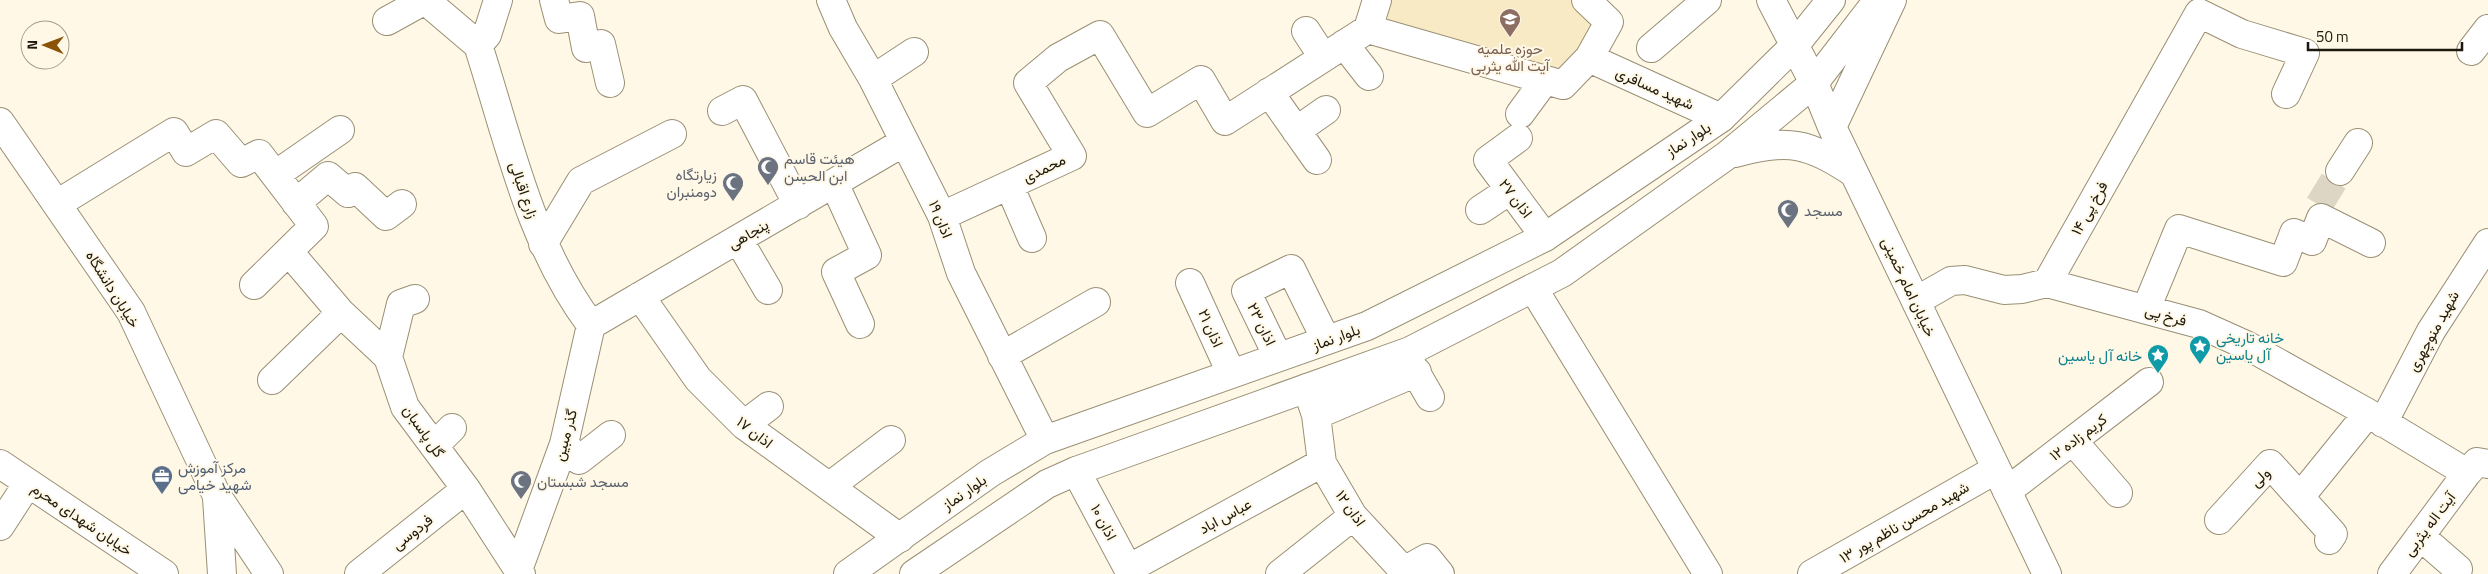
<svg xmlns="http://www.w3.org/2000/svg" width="2488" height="574" font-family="'Titillium Web',Vazirmatn,sans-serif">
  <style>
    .built { fill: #f8eac5 }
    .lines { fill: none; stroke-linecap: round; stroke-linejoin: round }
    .minor-tunnel { stroke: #ddd6c5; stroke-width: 28; stroke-dasharray: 28 14; stroke-linecap: butt }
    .minor-casing { stroke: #998f74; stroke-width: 30 }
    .major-casing { stroke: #998f74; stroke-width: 30 }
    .minor { stroke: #fff; stroke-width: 28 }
    .major { stroke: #fff; stroke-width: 28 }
    .labels { text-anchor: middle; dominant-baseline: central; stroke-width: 4; stroke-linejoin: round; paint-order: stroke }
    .education-label { font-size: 15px; fill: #785e54; stroke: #fff8e6 }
    .street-label { font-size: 15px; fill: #1c180d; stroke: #fff8e6 }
    .worship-label { font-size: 15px; fill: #5b616d; stroke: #fff8e6; text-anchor: start }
    .culture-label { font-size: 15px; fill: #0d838f; stroke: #fff8e6; text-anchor: start }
    .service-label { font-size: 15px; fill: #4e5e75; stroke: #fff8e6; text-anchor: start }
  </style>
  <rect width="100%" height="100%" fill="#fff8e6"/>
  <path class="built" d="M1386,0H1574L1597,23L1583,53L1560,75L1379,24Z"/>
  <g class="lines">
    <path class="minor-tunnel" d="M2319,205L2340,171"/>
    <g class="minor-casing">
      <path id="minor" d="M425,0L478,45
        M554,0L559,19L580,16L586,48L601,44L610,83
        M831,0L843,28L873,79L942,216L961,273L1045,440
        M1377,0L1368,29L1563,85L1589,58L1609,22L1586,0
        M387,21L425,0
        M1306,31L1323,57
        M1344,44L1369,76
        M478,45C509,141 530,244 591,325
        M478,45L487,35L498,0
        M1651,48L1707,0
        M2471,51L2488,29
        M1589,58L1721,118
        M873,79L914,52
        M1269,92L1317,160
        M722,111L743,100L798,205
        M1520,114L1545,80
        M1296,131L1326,110
        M1518,138L1488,160L1545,237
        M2340,171L2358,143
        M275,175L340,130
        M834,183L867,255L836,272L860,324
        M1009,185L1032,238
        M296,203L328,176L348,193L355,187L386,216L402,204
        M57,204L174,132L186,152L216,134L241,163L259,154L314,226L254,285
        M1480,210L1510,190
        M942,216L1072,156L1028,83L1058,58L1100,35L1147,113L1201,80L1225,121L1368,29
        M738,239L768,290
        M543,244L581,181L672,134
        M289,252L341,313L388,357L405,407L466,489L521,574
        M1190,283L1231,373
        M2047,283L2199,324L2248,346L2368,413L2467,473
        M1533,288L1708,574
        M640,296L698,379L744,425L900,538
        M1916,301L1951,281L1965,280L2004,290L2022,289L2047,283L2199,13L2242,34L2305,53L2286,94
        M2146,309L2179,229L2283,262L2294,233L2312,241L2321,218L2371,243
        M591,325L904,142
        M1002,356L1096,302
        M388,357L401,304L415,299
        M1278,357L1246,291L1291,269L1326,340
        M1407,357L1430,397
        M272,380L341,313
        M1307,388L1316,415L1322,463L1353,516L1404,571L1427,558L1440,574
        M1316,415L1417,372
        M2383,423L2431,331L2488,243
        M744,425L769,406
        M2073,441L2118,493
        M564,444L579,460L611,435
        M434,446L452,428
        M0,464L164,574
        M1076,471L1131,574
        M830,486L891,440
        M2007,491L2149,382
        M2300,497L2368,413
        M2219,520L2270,464L2333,534L2329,540
        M0,526L28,483
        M2420,536L2458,569
        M1128,569L1322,463
        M518,570L564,444L591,325
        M359,574L466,489
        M1280,574L1353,516
        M1812,574L1995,470
        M2392,574L2467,473L2477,462L2488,464"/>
    </g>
    <g class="major-casing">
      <path id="major" d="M1771,0L1814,83L1832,127L2047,574
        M0,122L131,312L217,496L269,574
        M1832,127L1892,0
        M1735,153C1789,138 1808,143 1854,173
        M217,498L222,574
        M848,574L990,473L1045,440L1367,326L1545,237L1721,118L1794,46L1831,0
        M914,574L1047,484L1076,471L1410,351L1562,273L1726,156L1814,83L1878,0"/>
    </g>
    <use href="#minor" class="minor"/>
    <use href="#major" class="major"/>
  </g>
  <defs>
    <g id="university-pin" transform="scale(1.125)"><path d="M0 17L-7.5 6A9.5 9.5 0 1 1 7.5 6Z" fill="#8d6e63" stroke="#fff8e6"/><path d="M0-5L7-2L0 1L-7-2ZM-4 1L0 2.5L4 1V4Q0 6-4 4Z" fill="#fff"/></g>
    <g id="mosque-pin" transform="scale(1.125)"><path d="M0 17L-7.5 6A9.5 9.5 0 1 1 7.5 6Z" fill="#6b7280" stroke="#fff8e6"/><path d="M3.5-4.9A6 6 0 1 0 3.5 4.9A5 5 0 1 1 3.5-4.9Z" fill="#fff"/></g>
    <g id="sight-pin" transform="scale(1.125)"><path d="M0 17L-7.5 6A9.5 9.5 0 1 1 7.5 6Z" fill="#0f9aa8" stroke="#fff8e6"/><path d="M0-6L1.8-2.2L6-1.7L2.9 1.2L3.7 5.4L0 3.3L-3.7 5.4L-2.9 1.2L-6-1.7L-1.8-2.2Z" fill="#fff"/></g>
    <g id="office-pin" transform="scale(1.125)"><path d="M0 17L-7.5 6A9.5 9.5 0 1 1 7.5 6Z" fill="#5c6f8a" stroke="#fff8e6"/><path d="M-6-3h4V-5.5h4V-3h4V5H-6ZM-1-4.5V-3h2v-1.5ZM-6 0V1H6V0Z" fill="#fff"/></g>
  </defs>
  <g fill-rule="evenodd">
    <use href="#university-pin" x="1510" y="19"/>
    <use href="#mosque-pin" x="768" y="167"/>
    <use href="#mosque-pin" x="733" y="183"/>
    <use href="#mosque-pin" x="1788" y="210"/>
    <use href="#sight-pin" x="2200" y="346"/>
    <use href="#sight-pin" x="2158" y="355"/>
    <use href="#office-pin" x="162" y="476"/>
    <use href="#mosque-pin" x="521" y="481"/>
  </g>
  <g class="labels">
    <g class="education-label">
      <text x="1510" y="48">حوزه علمیه<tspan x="1510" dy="17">آیت الله یثربی</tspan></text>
    </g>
    <g class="street-label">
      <text transform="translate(1655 88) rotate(24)">شهید مسافری</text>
      <text transform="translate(1688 139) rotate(-33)">بلوار نماز</text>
      <text transform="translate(1044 168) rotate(-26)">محمدی</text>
      <text transform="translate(524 190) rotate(71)">زارع اقبالی</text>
      <text transform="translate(1516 198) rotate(53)">اذان ۲۷</text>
      <text transform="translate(2089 208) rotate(-61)">فرخ پی ۱۴</text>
      <text transform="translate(941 219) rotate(68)">اذان ۱۹</text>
      <text transform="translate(748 234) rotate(-30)">پنجاهی</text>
      <text transform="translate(1909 287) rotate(65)">خیابان امام خمینی</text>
      <text transform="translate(113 289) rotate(58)">خیابان دانشگاه</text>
      <text transform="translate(2166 315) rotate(16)">فرخ پی</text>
      <text transform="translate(1262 324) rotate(64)">اذان ۲۳</text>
      <text transform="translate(1211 328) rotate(66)">اذان ۲۱</text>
      <text transform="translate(2433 331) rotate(-61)">شهید منوچهری</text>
      <text transform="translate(1336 337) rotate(-20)">بلوار نماز</text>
      <text transform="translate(424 431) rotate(55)">گل پاسبان</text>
      <text transform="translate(755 432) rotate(38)">اذان ۱۷</text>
      <text transform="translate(565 435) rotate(-75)">گذر مبین</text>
      <text transform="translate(2078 437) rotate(-37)">کریم زاده ۱۲</text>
      <text transform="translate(2260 477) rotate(-43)">ولی</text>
      <text transform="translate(964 492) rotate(-35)">بلوار نماز</text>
      <text transform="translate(1351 508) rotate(55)">اذان ۱۲</text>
      <text transform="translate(1225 516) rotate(-29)">عباس اباد</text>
      <text transform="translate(82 519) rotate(34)">خیابان شهدای محرم</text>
      <text transform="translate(1104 522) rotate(62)">اذان ۱۰</text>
      <text transform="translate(1904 522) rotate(-30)">شهید محسن ناظم پور ۱۳</text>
      <text transform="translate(2429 524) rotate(-53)">آیت اله یثربی</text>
      <text transform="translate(412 532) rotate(-38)">فردوسی</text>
    </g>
    <g class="worship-label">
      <text x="784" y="158">هیئت قاسم<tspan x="784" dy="17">ابن الحسن</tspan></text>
      <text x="717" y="174" text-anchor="end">زیارتگاه<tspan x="717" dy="17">دومنبران</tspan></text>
      <text x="1804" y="210">مسجد</text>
      <text x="537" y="481">مسجد شبستان</text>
    </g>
    <g class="culture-label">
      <text x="2216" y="337">خانه تاریخی<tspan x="2216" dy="17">آل یاسین</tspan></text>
      <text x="2142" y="355" text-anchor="end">خانه آل یاسین</text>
    </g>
    <g class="service-label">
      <text x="178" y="467">مرکز آموزش<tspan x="178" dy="17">شهید خیامی</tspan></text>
    </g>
  </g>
  <g transform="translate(45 45) rotate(271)"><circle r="24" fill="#fff8e6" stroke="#a49e8f"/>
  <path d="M0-4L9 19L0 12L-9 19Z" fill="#8b5308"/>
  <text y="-8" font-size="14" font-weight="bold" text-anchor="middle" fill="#1c180d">N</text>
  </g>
  <path d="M2308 42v8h154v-8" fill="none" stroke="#1c180d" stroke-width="2.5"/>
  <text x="2316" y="42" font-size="15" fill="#1c180d" stroke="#fff8e6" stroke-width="4" paint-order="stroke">50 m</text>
</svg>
